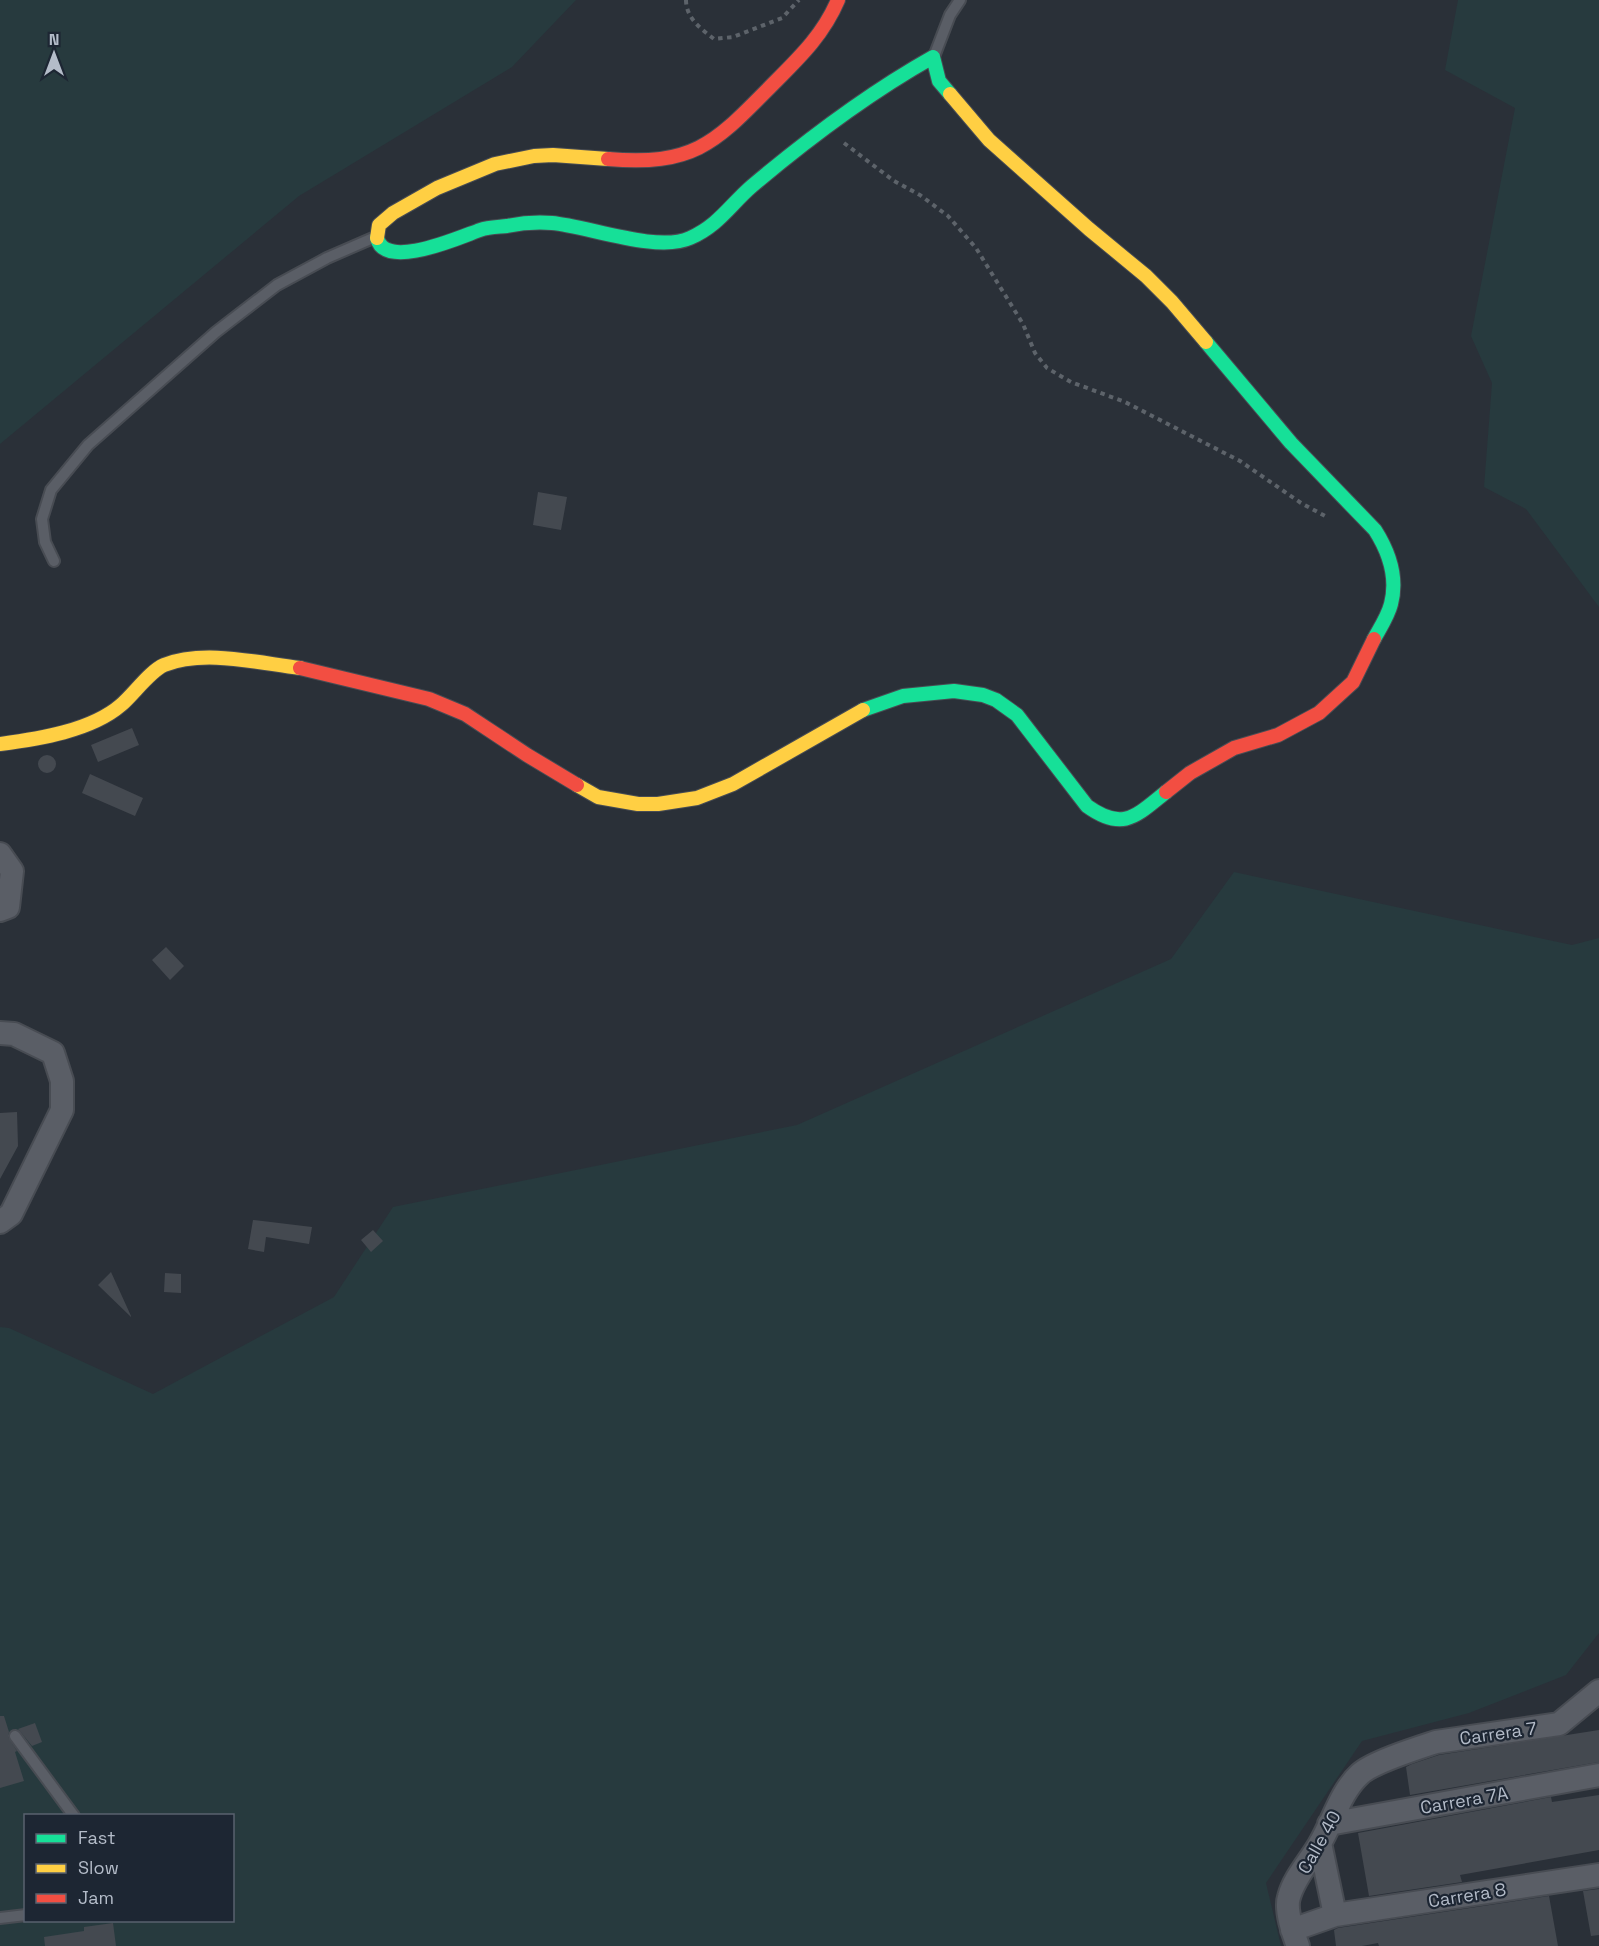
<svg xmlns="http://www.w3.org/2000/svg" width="1599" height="1946" font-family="'Space Grotesk',sans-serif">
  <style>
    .green { fill: #273a3e; fill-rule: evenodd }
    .building { fill: #444950 }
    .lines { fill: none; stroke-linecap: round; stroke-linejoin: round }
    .lane-casing { stroke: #484c53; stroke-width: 14 }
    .street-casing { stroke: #484c53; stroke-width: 26 }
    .fast-casing { stroke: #484c53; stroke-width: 16 }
    .slow-casing { stroke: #484c53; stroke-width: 16 }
    .jam-casing { stroke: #484c53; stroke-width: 16 }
    .path { stroke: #5d636a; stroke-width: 4; stroke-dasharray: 4.5 4.5; stroke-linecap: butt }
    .lane { stroke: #5a5e66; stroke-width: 10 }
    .street { stroke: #5a5e66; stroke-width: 22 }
    .fast { stroke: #16e098; stroke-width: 14 }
    .slow { stroke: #ffcf43; stroke-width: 14 }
    .jam { stroke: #f24e42; stroke-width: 14 }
    .labels { text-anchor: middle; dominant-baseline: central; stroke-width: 4.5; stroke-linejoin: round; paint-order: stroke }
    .street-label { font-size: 18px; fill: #b4bcc9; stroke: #1d2633 }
  </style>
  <rect width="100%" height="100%" fill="#2a3038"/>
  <path class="green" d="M0,0H576L512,67L299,196L0,444Z
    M1458,0H1599V607L1526,509L1484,487L1492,383L1471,336L1515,108L1445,70Z
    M1234,872L1572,945L1599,938V1633L1566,1675L1469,1713L1362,1741L1266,1883L1281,1946H0V1327L9,1328L153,1394L334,1297L393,1207L797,1125L1171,959ZM26,1816H232V1920H26Z"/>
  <path class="building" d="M538,492L567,497L561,530L533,525Z
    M132,728L139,745L98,762L91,745Z
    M38 764a9 9 0 1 1 18 0a9 9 0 1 1-18 0Z
    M90,774L143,798L135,816L82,793Z
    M166,947L184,966L170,980L152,960Z
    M17,1112L18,1146L0,1179V1113Z
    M253,1220L312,1227L309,1244L266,1237L264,1252L248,1249Z
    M373,1230L383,1241L371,1252L361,1240Z
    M111,1272L131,1316V1317L98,1285Z
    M165,1273L181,1274V1293L164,1292Z
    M0,1716H4L9,1732L8,1737L17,1751L15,1752L24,1781L0,1788Z
    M35,1723L42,1742L32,1746L18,1729Z
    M1599,1730V1762L1410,1795L1406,1767L1412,1764L1439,1755Z
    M1599,1795V1850L1460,1875L1462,1882L1369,1896L1358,1833L1551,1797L1552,1802Z
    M1599,1889V1935L1591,1936L1583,1891Z
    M1549,1896L1558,1946H1379L1378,1943L1362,1946H1336L1334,1930L1338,1928Z
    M113,1923L116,1946H45L44,1937L84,1931V1927Z"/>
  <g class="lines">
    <g class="lane-casing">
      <path id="lane" d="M935,54L950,15L960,0
        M54,561L45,542L42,519L51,490L88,445L216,332L277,285L327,258L373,238
        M15,1736L74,1816
        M0,1918L26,1915"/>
    </g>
    <g class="street-casing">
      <path id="street" d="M0,854L12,871L8,907L0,910
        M0,1033L14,1034L53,1053L62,1081V1110L11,1214L0,1222
        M1329,1824L1599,1775
        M1320,1843L1335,1915
        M1292,1930L1335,1915L1599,1875
        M1298,1946C1293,1934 1285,1909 1289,1897C1294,1878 1309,1862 1319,1845C1333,1822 1340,1792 1360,1774C1373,1762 1418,1748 1436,1742L1559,1724L1599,1691"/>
    </g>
    <g class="fast-casing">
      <path id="fast" d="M377,238C385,271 460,237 480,230C488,227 498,227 507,226C521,223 538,222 552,223C587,226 657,253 690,238C719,225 730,205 752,186C809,138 869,93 933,57L939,81L950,94
        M1206,342L1291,443L1375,530C1389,552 1398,577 1391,604C1388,616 1380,628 1374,639
        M863,710L903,696L954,691L983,695L996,700L1017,715L1087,806C1123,832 1136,816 1166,792"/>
    </g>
    <g class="slow-casing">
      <path id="slow" d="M950,94L989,140L1089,229L1146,276L1172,302L1206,342
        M377,238L379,225L393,213L437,188L495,164L534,156L553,155L608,159
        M0,744C38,739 91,731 121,705C133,695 150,671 164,665C204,649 258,663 300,668
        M577,785L598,797L638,804H658L697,798L733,784L863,710"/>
    </g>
    <g class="jam-casing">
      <path id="jam" d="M608,159C699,167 718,139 777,80C802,55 824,33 838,0
        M300,668L429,699L465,714L527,755L577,785
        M1166,792L1190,773L1234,748L1278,735L1319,713L1353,682L1374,639"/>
    </g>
    <path class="path" d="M686,0C686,18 701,29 714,39L733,37L782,18L799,0
      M844,143L894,181L920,195L948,216L976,248L1023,324L1035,353L1047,368L1071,382L1125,402L1240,461L1301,503L1325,516"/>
    <use href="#lane" class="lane"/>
    <use href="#street" class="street"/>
    <use href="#fast" class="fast"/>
    <use href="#slow" class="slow"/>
    <use href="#jam" class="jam"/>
  </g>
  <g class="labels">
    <g class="street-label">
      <text transform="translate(1498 1733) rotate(-8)">Carrera 7</text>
      <text transform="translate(1464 1800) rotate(-10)">Carrera 7A</text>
      <text transform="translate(1319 1842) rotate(-61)">Calle 40</text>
      <text transform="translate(1467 1895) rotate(-9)">Carrera 8</text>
    </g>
  </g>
  <rect x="24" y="1814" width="210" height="108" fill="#1d2633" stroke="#59626f" stroke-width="1.5"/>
  <rect x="36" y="1834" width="30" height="9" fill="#16e098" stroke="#59626f" stroke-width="1.5"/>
  <text x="78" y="1844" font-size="18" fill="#b4bcc9">Fast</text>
  <rect x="36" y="1864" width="30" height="9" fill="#ffcf43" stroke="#59626f" stroke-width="1.5"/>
  <text x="78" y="1874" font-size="18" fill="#b4bcc9">Slow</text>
  <rect x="36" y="1894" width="30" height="9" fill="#f24e42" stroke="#59626f" stroke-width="1.5"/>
  <text x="78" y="1904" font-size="18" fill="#b4bcc9">Jam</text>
  <g transform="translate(54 54)" stroke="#1d2633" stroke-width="4.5" paint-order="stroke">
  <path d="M0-4.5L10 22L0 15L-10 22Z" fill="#b4bcc9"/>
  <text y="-9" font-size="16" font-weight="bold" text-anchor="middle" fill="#b4bcc9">N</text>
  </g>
</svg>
